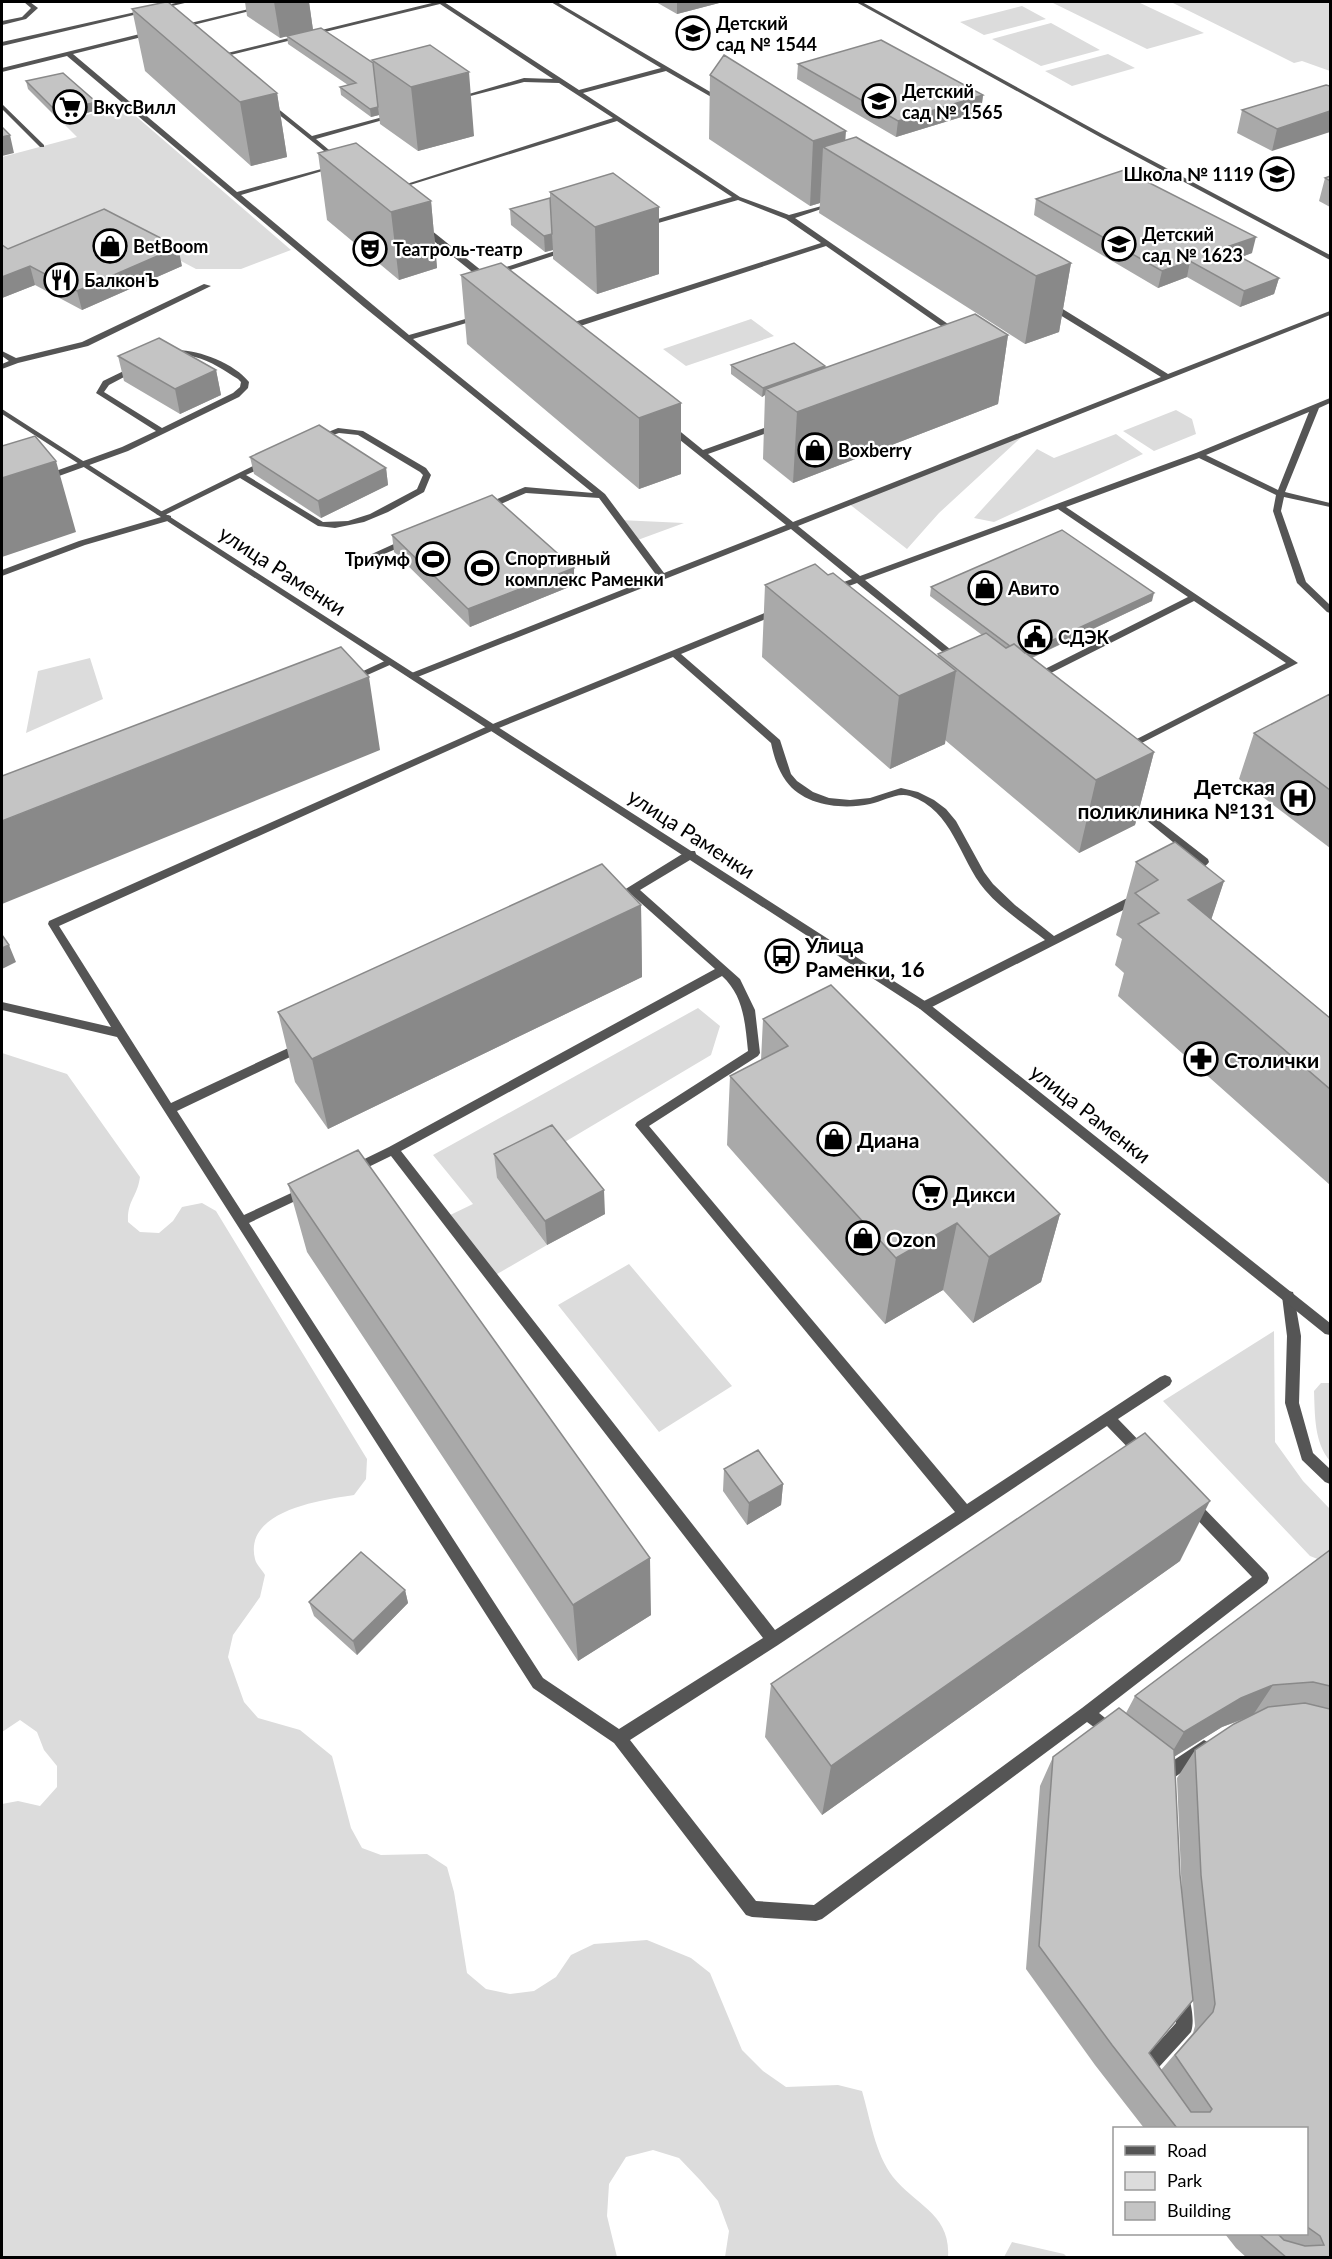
<svg xmlns="http://www.w3.org/2000/svg" width="1332" height="2259" font-family="Lato,sans-serif">
  <style>
    .green { fill: #dcdcdc }
    .lines { fill: none; stroke-linecap: round; stroke-linejoin: round }
    .service { fill: #555; fill-rule: evenodd }
    .minor { fill: #555; fill-rule: evenodd }
    .tertiary { fill: #555; fill-rule: evenodd }
    .wall { fill: #a9a9a9; fill-rule: evenodd }
    .shaded-wall { fill: #898989 }
    .building { fill: #c4c4c4; stroke: #898989; stroke-width: 1.5 }
    .labels { text-anchor: middle; dominant-baseline: central; stroke-width: 4.5; stroke-linejoin: round; paint-order: stroke }
    .far-poi-label { font-size: 18px; font-weight: bold; fill: #000; stroke: #fff; text-anchor: start }
    .street-label { font-size: 21px; fill: #000; stroke: #fff }
    .poi-label { font-size: 21px; font-weight: bold; fill: #000; stroke: #fff; text-anchor: start }
  </style>
  <rect width="100%" height="100%" fill="#fff"/>
  <path class="green" d="M1051,2H1138L1204,33L1147,49Z
    M1171,2H1330V71L1302,61L1294,63Z
    M1022,6L1046,19L984,35L960,22Z
    M1051,23L1100,50L1041,66L992,39Z
    M1108,54L1135,68L1072,86L1045,71Z
    M124,106L291,250L241,269H196L110,223L2,253V157L77,137L61,121Z
    M751,319L774,336L686,366L663,349Z
    M1176,410L1192,419L1196,434L1154,451L1123,431Z
    M1026,433L939,513L907,549L848,503Z
    M1116,434L1143,454L994,522L974,518L1037,449L1054,458Z
    M619,520L684,523L635,541Z
    M90,658L103,699L26,733L38,671Z
    M698,1008L720,1026L711,1055L553,1149L497,1178L547,1245L492,1277L446,1217L473,1204L433,1155Z
    M2,1053L67,1074L140,1177C137,1198 127,1200 128,1222L140,1232L159,1233L173,1221L182,1207L202,1203L216,1211L367,1459L366,1479L354,1495C323,1500 243,1510 255,1559C256,1564 262,1570 265,1575L260,1597L233,1635L228,1657L244,1702L258,1718L300,1730L332,1756L351,1828L362,1848L381,1855L427,1854L447,1867L454,1892L467,1973L486,1989L510,1994L534,1991L556,1977L571,1955L594,1944L647,1940L691,1958L710,1973L742,2050L763,2071L786,2087L838,2085L862,2091C870,2118 875,2154 893,2177C915,2205 951,2214 948,2257H725L729,2231L718,2201L700,2180L679,2158L653,2150L626,2157L609,2184L607,2216L617,2257H2V1804L18,1801L40,1806L57,1787V1766L44,1750L37,1732L20,1720L2,1732Z
    M629,1264L732,1386L659,1432L558,1305Z
    M1274,1331L1275,1442L1303,1481L1330,1509V1564L1310,1556L1163,1401Z
    M1321,1383H1330V1461C1314,1442 1315,1415 1314,1391Z
    M1012,2242L1064,2254L1067,2257H1004Z"/>
  <g class="lines">
    <path class="service" d="M24,2H30L38,8L26,19L2,25V21L22,17L31,8Z
      M278,2H286L181,28L178,26Z
      M436,2H444L579,90L661,68L551,2H557L724,100V102H720L666,71L583,93L740,197L789,215L836,202V204L795,218L961,333L954,335L826,246L568,330H562V326L821,243L786,219L738,200L641,228V224L732,197L617,121L394,190V188L613,118L559,83L524,82L455,100V98L524,78L553,79L440,4L214,59L211,57Z
      M856,2H862L1104,135L1330,255V260L1100,137Z
      M152,31L154,34L73,54L237,192L336,165V167L241,195L409,335L483,314V318L413,339L605,494L664,573L786,525L665,428V424H671L703,450L775,424H781V428L708,454L793,522L1161,377L1047,307V303H1053L1168,374L1330,311V315L798,526L860,576L1196,453L1330,398V403L1319,408L1285,492L1330,503V507L1284,497L1281,511L1306,582L1330,605V613L1327,612L1297,583L1273,511L1276,495L1199,458L1066,507L1298,663L1130,749H1122L1121,747L1286,663L1194,601L1037,680H1031V676L1188,597L1058,509L865,580L961,658V662H955L857,583L836,591H830V587L852,579L791,529L415,678H409V674L657,576L599,498L526,493L487,510H481V506L525,487L593,493L364,307L67,56L2,72V68ZM1309,412L1278,490L1206,455Z
      M267,103H271L312,136L394,114L397,116L316,139L341,160V162L339,163L267,105Z
      M2,104L44,145V147H40L2,109Z
      M420,226H426L492,279V283H486L420,230Z
      M564,248L571,250L498,274L491,272Z
      M204,284L211,286L88,346L18,363L2,369V364L9,361L2,356V351L16,358L82,342Z
      M177,350C200,350 235,364 249,382L248,388L239,397L128,451L48,480H42V476L122,447L156,431L96,393L103,381L134,366L141,368L109,385L104,392L162,428L233,393L240,387L241,382L238,379C225,371 211,361 195,357C185,354 170,359 163,355Z
      M338,428L363,431L426,468L431,475L424,492L388,512L364,522L335,528L318,526L240,478L163,516L156,514L267,459L271,462L270,464L246,475L323,522L348,521L370,514L417,489L423,475L420,472L358,435L339,433L315,441L311,439Z
      M168,515L171,516V520L85,545L2,576V570L79,541Z
      M407,538L411,541L410,543L370,560L367,561L363,558Z
      M777,608L782,611L780,613L681,654L780,740L791,774L797,781L813,792L829,798L850,800L870,798L901,788L918,792L934,800L946,809L956,821L984,872L993,884L1015,905L1054,936L1135,894H1143L1144,897L1143,900L928,1009H920L918,1006L920,1003L1045,940C1025,924 1002,910 985,890C959,859 953,810 910,796C896,792 883,802 870,804C843,810 804,806 786,781C778,770 774,757 771,743L673,657L494,730L59,926L171,1103L299,1043H307L309,1046L307,1049L177,1111L244,1215L302,1188H310L312,1191L310,1194L249,1223L543,1678L619,1729L763,1638L391,1156L352,1175L348,1173L346,1170L348,1167L389,1147L715,969L632,895L624,896L623,893L624,890L687,851H695L696,854L695,857L640,890L740,979L755,1010L760,1053L758,1056L649,1126L967,1504L1160,1377L1165,1375L1170,1377L1172,1381L1170,1385L1118,1419L1147,1449L1149,1453L1147,1457L1142,1459L1137,1457L1107,1426L778,1645L630,1740L756,1901L814,1905L1082,1708L1252,1577L1187,1509L1185,1505L1187,1501L1192,1499L1197,1501L1267,1573L1269,1578L1267,1583L1099,1713L1115,1726L1118,1731L1115,1736L1110,1739L1087,1722L822,1919L816,1921L752,1917L746,1915L614,1743L533,1688L117,1037L2,1010V1002L111,1027L48,924L49,921L488,726ZM722,976C744,996 745,1023 748,1051L637,1122L635,1125L955,1512L775,1630L401,1151Z
      M389,659L392,660V664L354,681L351,682L346,679Z
      M1127,796L1208,859L1209,862C1205,868 1193,875 1185,873L1184,870L1196,861L1123,801L1122,799Z
      M1288,1291L1293,1292L1294,1296L1301,1336L1299,1403L1313,1453L1330,1469V1484L1325,1482L1302,1460L1285,1403L1287,1336L1282,1296L1283,1292Z
      M1204,1740L1209,1743L1212,1748L1209,1753L1175,1777L1172,1785L1167,1788L1162,1785L1159,1780L1162,1768Z
      M1181,1989L1187,1991C1191,2002 1195,2021 1191,2032L1149,2078L1143,2081L1137,2078L1134,2072L1137,2066L1176,2023L1173,1997L1175,1991Z"/>
    <path class="minor" d="M2,409L928,1003L1330,1323V1335L1325,1334L920,1009L2,414Z"/>
    <path class="tertiary" d="M180,2H189L2,46V42Z"/>
  </g>
  <path class="wall" d="M245,2H309L313,30L373,63L372,60L430,45L474,136L418,151L380,124L379,115L371,117L341,95L340,87L348,85L288,44L287,36L280,38L247,16Z
    M656,2H723L677,14Z
    M132,9L277,93L287,157L251,166L145,71Z
    M798,64L983,95L981,111L896,137L797,79Z
    M710,75L845,140L1071,263L1059,332L1025,344L819,213L820,203L810,206L709,139Z
    M26,81L98,110L59,120L28,89Z
    M1326,85L1272,151L1237,133L1242,110Z
    M318,153L431,201L437,268L399,280L327,220Z
    M1330,176V207L1319,201L1325,178Z
    M550,192L659,207V274L597,294L553,259V250L545,252L511,225L510,209L550,198Z
    M1036,199L1252,253L1241,257L1279,278L1274,294L1240,307L1187,277L1158,288L1034,215Z
    M2,245L8,249L182,266L82,310L35,285L2,298Z
    M461,275L681,403V474L639,489L467,344Z
    M1008,335L998,404L793,483L763,459L765,395L762,397L731,374V365L825,366V368Z
    M118,356L216,370L221,395L180,414L124,381Z
    M250,457L386,468L388,485L321,518L254,474Z
    M392,535L574,585L470,627L394,552Z
    M828,575L938,657V654L982,635L930,596L931,587L1152,601L1032,658L1154,752L1135,825L1079,853L945,740V744L890,769L762,657L765,585Z
    M1330,694V848L1239,779L1254,733Z
    M1136,862L1224,881L1211,920L1330,1018V1185L1118,996L1124,973L1115,965L1122,939L1116,935Z
    M641,905L642,977L328,1129L295,1082L278,1012Z
    M763,1019L1060,1214L1041,1282L973,1323L943,1290L885,1324L727,1145L730,1076L761,1060Z
    M494,1154L605,1214L547,1245L497,1178Z
    M288,1184L651,1615L578,1661L307,1252Z
    M724,1469L783,1484L781,1505L747,1525L723,1491Z
    M1330,1550V2258H1247L1236,2248L1225,2234H1306V2128H1144L1095,2065L1026,1969L1040,1786L1053,1757L1126,1713L1135,1696ZM1247,1718L1195,1750L1177,1778L1182,1897L1180,1875L1174,1757L1222,1727ZM1193,2001L1195,2026L1193,2033L1161,2070L1149,2053Z
    M1180,1561L822,1815L765,1737L771,1684Z
    M405,1590L408,1603L357,1655L314,1616L309,1602Z"/>
  <path class="shaded-wall" d="M274,2H309L313,30L280,38Z
    M677,2H723L677,14Z
    M469,72L474,136L418,151L411,87Z
    M277,93L287,157L251,166L240,102Z
    M983,95L981,111L896,137L898,121Z
    M96,102L98,110L59,120L57,112Z
    M378,107L379,115L371,117L370,109Z
    M1330,111V132L1272,151L1277,129Z
    M846,131L844,159L823,147L820,203L810,206L813,141Z
    M10,135L14,153L2,156V137Z
    M431,201L437,268L399,280L391,212Z
    M659,207V274L597,294L595,227Z
    M552,234L553,250L545,252L544,236Z
    M1256,237L1252,253L1220,265L1224,248Z
    M178,247L182,266L82,310L77,291Z
    M1190,261L1187,277L1158,288L1162,271Z
    M1071,263L1059,332L1025,344L1036,276Z
    M30,266L35,285L2,298V277Z
    M1279,278L1274,294L1240,307L1244,291Z
    M1008,335L998,404L793,483L797,412Z
    M825,366V374L766,389L765,395L762,397L763,388Z
    M216,370L221,395L180,414L175,389Z
    M681,403V474L639,489V418Z
    M56,461L76,532L2,557V478Z
    M386,468L388,485L321,518L318,501Z
    M574,568V585L470,627L468,609Z
    M1154,593L1152,601L1020,663L1021,655Z
    M956,671L945,744L890,769L899,696Z
    M369,677L380,750L2,904V821Z
    M1154,752L1135,825L1079,853L1096,780Z
    M1224,881L1200,953L1188,900Z
    M641,905L642,977L328,1129L312,1059Z
    M9,945L16,962L2,969V948Z
    M604,1190L605,1214L547,1245L545,1221Z
    M1060,1214L1041,1282L973,1323L989,1257Z
    M957,1223L943,1290L885,1324L896,1258Z
    M783,1484L781,1505L747,1525L749,1503Z
    M1210,1501L1180,1561L822,1815L831,1766Z
    M650,1558L651,1615L578,1661L573,1605Z
    M405,1590L408,1603L357,1655L353,1641Z
    M1273,1685L1253,1715L1222,1727L1167,1761L1184,1732L1241,1698Z"/>
  <path class="building" d="M166,2H168L277,93L240,102L132,9Z
    M321,28L373,63L378,107L370,109L340,87L356,83L287,36Z
    M881,40L983,95L898,121L798,64Z
    M430,45L469,72L411,87L372,60Z
    M724,55L846,131L813,141L710,75Z
    M63,73L96,102L57,112L26,81Z
    M1326,85L1330,86V111L1277,129L1242,110Z
    M2,127L10,135L2,137Z
    M856,137L1071,263L1036,276L823,147Z
    M356,143L431,201L391,212L318,153Z
    M1124,170L1256,237L1224,248L1279,278L1244,291L1190,261L1162,271L1036,199Z
    M613,173L659,207L595,227L550,192Z
    M1330,176V181L1325,178Z
    M550,198L552,234L544,236L510,209Z
    M104,209L178,247L77,291L30,266L2,277V245L8,249Z
    M501,263L681,403L639,418L461,275Z
    M975,314L1008,335L797,412L766,389Z
    M159,338L216,370L175,389L118,356Z
    M794,343L825,366L763,388L731,365Z
    M319,425L386,468L318,501L250,457Z
    M35,436L56,461L2,478V446Z
    M492,495L574,568L468,609L392,535Z
    M1062,530L1154,593L1025,653L1014,644L1010,646L931,587Z
    M815,564L828,575L833,573L956,671L899,696L765,585Z
    M986,633L1006,648L1014,644L1154,752L1096,780L938,654Z
    M341,647L369,677L2,821V776Z
    M1330,694V790L1254,733Z
    M1175,842L1224,881L1188,900L1330,1018V1089L1138,924L1159,913L1135,893L1158,880L1136,862Z
    M602,864L641,905L312,1059L278,1012Z
    M2,935L9,945L2,948Z
    M831,985L1060,1214L989,1257L957,1223L896,1258L730,1076L788,1046L763,1019Z
    M552,1125L604,1190L545,1221L494,1154Z
    M358,1150L650,1558L573,1605L288,1184Z
    M1145,1433L1210,1501L831,1766L771,1684Z
    M758,1450L783,1484L749,1503L724,1469Z
    M1330,1550V1686L1313,1682L1273,1685L1241,1698L1184,1732L1135,1696Z
    M361,1552L405,1590L353,1641L309,1602Z
    M1305,1703L1330,1709V2258H1287L1259,2234H1278L1284,2240L1305,2246L1324,2245L1320,2236L1306,2226V2128H1177L1112,2045L1039,1946L1053,1757L1119,1708L1174,1750L1180,1875L1193,2000L1149,2053L1191,2112H1210L1212,2109L1175,2055L1213,2012L1215,2004L1201,1875L1195,1750L1234,1724L1268,1707Z"/>
  <defs>
    <g id="school-ring" transform="scale(1.725)"><circle r="9.5" fill="#fff" stroke="#000" stroke-width="1.5"/><path d="M0-5L7-2L0 1L-7-2ZM-4 1L0 2.5L4 1V4Q0 6-4 4Z" fill="#000"/></g>
    <g id="supermarket-ring" transform="scale(1.725)"><circle r="9.5" fill="#fff" stroke="#000" stroke-width="1.5"/><path d="M-6-5.5h2.5l.6 2H6L4.5 2H-2.5L-4.4-4H-6ZM-1.5 3.2a1.3 1.3 0 1 0 .1 0ZM3 3.2a1.3 1.3 0 1 0 .1 0Z" fill="#000"/></g>
    <g id="shop-ring" transform="scale(1.725)"><circle r="9.5" fill="#fff" stroke="#000" stroke-width="1.5"/><path d="M-5-2.5h2.3a2.7 3.5 0 0 1 5.4 0H5L5.5 6h-11ZM-1.5-2.5h3a1.5 2.3 0 0 0-3 0Z" fill="#000"/></g>
    <g id="theatre-ring" transform="scale(1.725)"><circle r="9.5" fill="#fff" stroke="#000" stroke-width="1.5"/><path d="M-5-5.5Q0-4 5-5.5V0Q5 5 0 6Q-5 5-5 0ZM-3.3-2.5H-1v1.5H-3.3ZM1-2.5H3.3v1.5H1ZM-2.8 1Q0 5.5 2.8 1Z" fill="#000"/></g>
    <g id="restaurant-ring" transform="scale(1.725)"><circle r="9.5" fill="#fff" stroke="#000" stroke-width="1.5"/><path d="M-5-6h1v4h1v-4h1v4h1v-4h1v5L-1.5 .5V6h-2V.5L-5-1ZM5-6V6H3V1.5H1.5Q1.5-4 5-6Z" fill="#000"/></g>
    <g id="stadium-ring" transform="scale(1.725)"><circle r="9.5" fill="#fff" stroke="#000" stroke-width="1.5"/><path d="M0-5a6.5 5 0 1 0 0 10a6.5 5 0 1 0 0-10ZM-3.5-1.8h7v3.6h-7Z" fill="#000"/></g>
    <g id="civic-ring" transform="scale(1.725)"><circle r="9.5" fill="#fff" stroke="#000" stroke-width="1.5"/><path d="M-.6-6.5H3V-4.5H.6V-3L4-1V1h2V6H-6V1h2V-1L-.6-3ZM-1.2 2.5V6h2.4V2.5Z" fill="#000"/></g>
    <g id="hospital-ring" transform="scale(1.725)"><circle r="9.5" fill="#fff" stroke="#000" stroke-width="1.5"/><path d="M-5-5h3v3.5h4V-5h3V5h-3V1.5h-4V5h-3Z" fill="#000"/></g>
    <g id="bus-ring" transform="scale(1.725)"><circle r="9.5" fill="#fff" stroke="#000" stroke-width="1.5"/><path d="M-5-6H5V4H4V6H2V4H-2V6H-4V4H-5ZM-3.5-4V0h7V-4ZM-3.5 1.2v1.5H-2V1.2ZM2 1.2v1.5H3.5V1.2Z" fill="#000"/></g>
    <g id="pharmacy-ring" transform="scale(1.725)"><circle r="9.5" fill="#fff" stroke="#000" stroke-width="1.5"/><path d="M-2-6h4v4h4v4h-4v4h-4v-4h-4v-4h4Z" fill="#000"/></g>
  </defs>
  <g fill-rule="evenodd">
    <use href="#school-ring" x="693" y="33"/>
    <use href="#school-ring" x="879" y="101"/>
    <use href="#supermarket-ring" x="70" y="107"/>
    <use href="#school-ring" x="1277" y="174"/>
    <use href="#school-ring" x="1119" y="244"/>
    <use href="#shop-ring" x="110" y="246"/>
    <use href="#theatre-ring" x="370" y="249"/>
    <use href="#restaurant-ring" x="61" y="280"/>
    <use href="#shop-ring" x="815" y="450"/>
    <use href="#stadium-ring" x="433" y="559"/>
    <use href="#stadium-ring" x="482" y="568"/>
    <use href="#shop-ring" x="985" y="588"/>
    <use href="#civic-ring" x="1035" y="637"/>
    <use href="#hospital-ring" x="1298" y="798"/>
    <use href="#bus-ring" x="782" y="956"/>
    <use href="#pharmacy-ring" x="1201" y="1059"/>
    <use href="#shop-ring" x="834" y="1139"/>
    <use href="#supermarket-ring" x="930" y="1193"/>
    <use href="#shop-ring" x="863" y="1238"/>
  </g>
  <g class="labels">
    <g class="far-poi-label">
      <text x="716" y="23">Детский<tspan x="716" dy="21">сад № 1544</tspan></text>
      <text x="902" y="91">Детский<tspan x="902" dy="21">сад № 1565</tspan></text>
      <text x="93" y="107">ВкусВилл</text>
      <text x="1254" y="174" text-anchor="end">Школа № 1119</text>
      <text x="1142" y="234">Детский<tspan x="1142" dy="21">сад № 1623</tspan></text>
      <text x="133" y="246">BetBoom</text>
      <text x="393" y="249">Театроль-театр</text>
      <text x="84" y="280">БалконЪ</text>
      <text x="838" y="450">Boxberry</text>
      <text x="505" y="558">Спортивный<tspan x="505" dy="21">комплекс Раменки</tspan></text>
      <text x="410" y="559" text-anchor="end">Триумф</text>
      <text x="1008" y="588">Авито</text>
      <text x="1058" y="637">СДЭК</text>
    </g>
    <g class="street-label">
      <text transform="translate(283 570) rotate(33)">улица Раменки</text>
      <text transform="translate(692 833) rotate(33)">улица Раменки</text>
      <text transform="translate(1091 1113) rotate(38)">улица Раменки</text>
    </g>
    <g class="poi-label">
      <text x="1275" y="786" text-anchor="end">Детская<tspan x="1275" dy="24">поликлиника №131</tspan></text>
      <text x="805" y="944">Улица<tspan x="805" dy="24">Раменки, 16</tspan></text>
      <text x="1224" y="1059">Столички</text>
      <text x="857" y="1139">Диана</text>
      <text x="953" y="1193">Дикси</text>
      <text x="886" y="1238">Ozon</text>
    </g>
  </g>
  <rect width="1332" height="2259" fill="none" stroke="#000000" stroke-width="6"/>
  <rect x="1113" y="2127" width="195" height="108" fill="#ffffff" stroke="#999999" stroke-width="1.5"/>
  <rect x="1125" y="2146" width="30" height="9" fill="#555555" stroke="#999999" stroke-width="1.5"/>
  <text x="1167" y="2157" font-size="18" fill="#000000">Road</text>
  <rect x="1125" y="2172" width="30" height="18" fill="#dcdcdc" stroke="#999999" stroke-width="1.5"/>
  <text x="1167" y="2187" font-size="18" fill="#000000">Park</text>
  <rect x="1125" y="2202" width="30" height="18" fill="#c4c4c4" stroke="#999999" stroke-width="1.5"/>
  <text x="1167" y="2217" font-size="18" fill="#000000">Building</text>
</svg>
